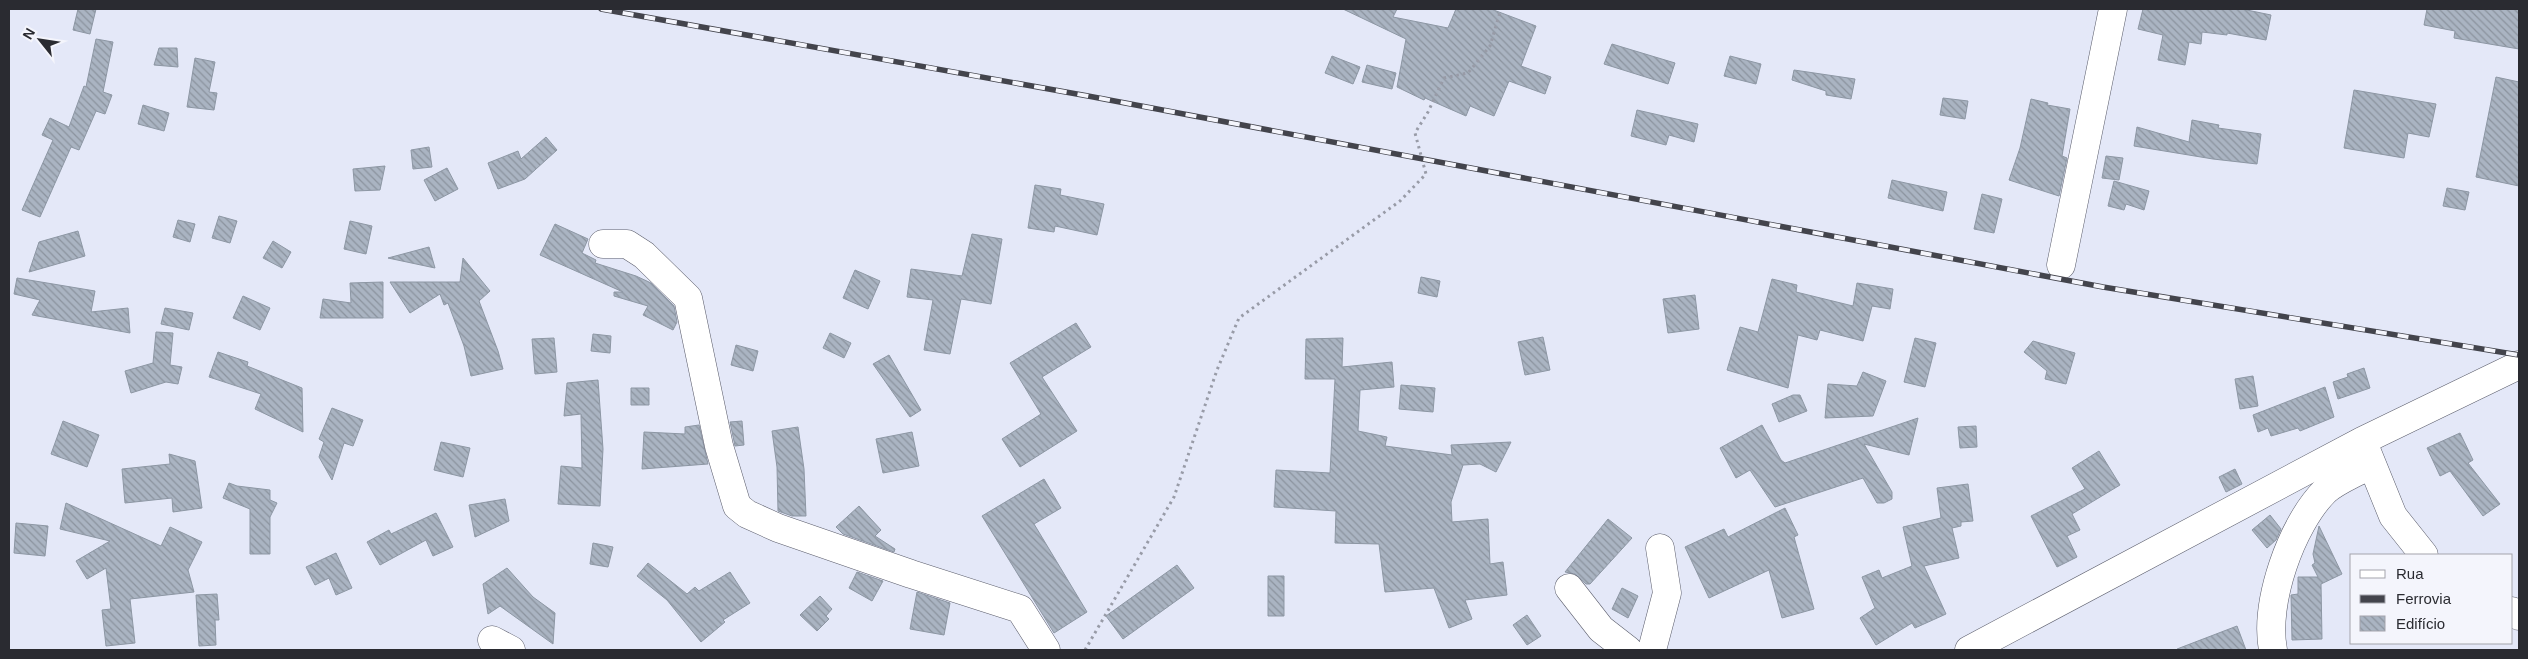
<svg xmlns="http://www.w3.org/2000/svg" width="2528" height="659" font-family="Helvetica,sans-serif">
  <style>
    .building { fill: url(#building-back-hatch); stroke: #8d97a4 }
    .lines { fill: none; stroke-linecap: round; stroke-linejoin: round }
    .minor-casing { stroke: #5b5d6b; stroke-width: 29 }
    .major-casing { stroke: #5b5d6b; stroke-width: 29 }
    .path { stroke: #989ba7; stroke-width: 3; stroke-dasharray: 2.5 4; stroke-linecap: butt }
    .minor { stroke: #fff; stroke-width: 28 }
    .major { stroke: #fff; stroke-width: 28 }
    .rail-casing { stroke: #43444c; stroke-width: 5.5 }
    .rail { stroke: #f4f5fc; stroke-width: 4; stroke-dasharray: 11; stroke-linecap: butt }
  </style>
  <defs>
    <pattern id="building-back-hatch" width="6" height="6" patternUnits="userSpaceOnUse" patternTransform="scale(1.25)"><rect width="6" height="6" fill="#aab4c2"/><path d="M-1 5l2 2M0 0l6 6M5-1l2 2" fill="none" stroke="#8b939e"/></pattern>
  </defs>
  <rect width="100%" height="100%" fill="#e4e8f8"/>
  <path class="building" d="M78,9H96L90,34L73,30Z
    M1343,9H1397L1393,17L1448,28L1456,9H1491L1536,26L1521,66L1551,77L1545,94L1509,81L1494,116L1470,106L1466,116L1425,98L1424,100L1397,87L1406,39Z
    M2143,9H2242L2271,15L2266,40L2227,33V35L2202,32L2201,44L2189,42L2185,65L2158,60L2163,35L2138,29Z
    M2427,9H2519V49L2454,38L2455,31L2424,25Z
    M96,39L113,42L103,92L112,95L105,114L96,111L79,150L71,147L40,217L22,210L53,140L42,135L50,118L69,127L84,86L86,87Z
    M1612,44L1675,63L1668,84L1604,64Z
    M159,48H177L178,67L154,65Z
    M1332,56L1360,67L1353,84L1325,73Z
    M1730,56L1761,64L1756,84L1724,76Z
    M195,58L215,62L209,92L217,93L214,110L187,107Z
    M1367,65L1396,73L1392,89L1362,82Z
    M1794,70L1855,79L1851,99L1826,95V91L1792,80Z
    M2496,77L2519,82V186L2476,177Z
    M2354,90L2436,104L2429,137L2408,133L2404,158L2344,148Z
    M1943,98L1968,101L1965,119L1940,115Z
    M2031,99L2048,103L2047,105L2070,109L2062,156L2067,158L2059,196L2009,180L2020,148Z
    M143,105L169,113L164,131L138,124Z
    M1637,110L1698,124L1694,142L1669,135L1666,145L1631,136Z
    M2192,120L2219,125L2218,128L2261,134L2257,164L2213,159L2134,146L2137,127L2189,142Z
    M546,137L557,150L525,179L498,189L488,163L518,151L521,159Z
    M429,147L432,167L413,169L411,150Z
    M2106,156L2123,158L2119,180L2102,178Z
    M385,166L380,190L355,191L353,169Z
    M447,168L458,189L435,201L424,180Z
    M1892,180L1947,192L1943,211L1888,198Z
    M2114,181L2149,191L2144,210L2126,204L2124,210L2108,206Z
    M1035,185L1061,189L1060,195L1104,204L1097,235L1055,226L1054,232L1028,228Z
    M2447,188L2469,192L2465,210L2443,206Z
    M1982,194L2002,199L1994,233L1974,229Z
    M219,216L237,221L230,243L212,238Z
    M178,220L195,224L190,242L173,237Z
    M350,221L372,226L366,254L344,249Z
    M555,224L588,239L582,253L596,260L595,263L636,276L651,283L674,306L677,322L673,330L643,315L648,306L614,296V292H623L540,255Z
    M78,231L85,256L29,272L39,242Z
    M972,234L1002,239L991,304L961,299L950,354L924,350L933,300L907,297L911,269L962,276Z
    M273,241L291,252L282,268L263,258Z
    M429,247L435,268L388,258Z
    M463,258L490,291L479,301L498,351L503,369L471,376L464,346L448,303L444,305L440,294L410,313L390,282H460Z
    M855,270L880,281L868,309L843,298Z
    M1421,277L1440,281L1437,297L1418,293Z
    M17,278L95,291L91,312L128,308L130,333L32,315L40,300L14,294Z
    M1772,279L1797,285L1796,292L1853,306L1857,283L1893,289L1890,309L1872,306L1863,341L1820,330L1817,340L1798,335L1788,388L1727,370L1740,327L1758,332Z
    M383,282V318H320L323,299L351,303L350,283Z
    M1695,295L1699,329L1668,333L1663,299Z
    M243,296L270,308L260,330L233,318Z
    M165,308L193,313L189,330L161,324Z
    M1076,323L1091,347L1042,377L1077,431L1020,467L1002,439L1041,414L1010,363Z
    M156,332L173,333L170,365L182,367L178,384L166,382L131,393L125,371L153,363Z
    M830,333L851,343L844,358L823,348Z
    M593,334L611,336L610,353L591,351Z
    M1543,337L1550,370L1525,375L1518,342Z
    M554,338L557,372L535,374L532,339Z
    M1343,338L1342,367L1392,362L1394,387L1360,390L1358,431L1387,437L1385,446L1452,455L1451,445L1511,442L1496,472L1480,464L1463,465L1451,502L1452,522L1488,519L1490,564L1503,562L1507,595L1465,600L1472,619L1449,628L1434,588L1385,592L1379,544L1335,543L1336,511L1274,507L1276,470L1330,473L1335,379H1305L1306,339Z
    M1915,338L1936,343L1925,387L1904,382Z
    M2033,341L2075,353L2066,384L2045,379L2047,371L2024,352Z
    M736,345L758,351L753,371L731,365Z
    M218,352L248,362L247,366L302,388L303,432L255,409L261,394L209,377Z
    M889,355L921,410L910,417L873,364Z
    M2364,368L2370,388L2338,399L2333,382L2348,377L2347,374Z
    M1863,372L1886,381L1873,416L1825,418L1828,384L1857,386Z
    M2253,376L2258,406L2240,409L2235,379Z
    M598,380L603,449L600,506L558,504L561,466L582,468L581,414L564,416L567,383Z
    M1401,385L1435,388L1433,412L1399,409Z
    M2325,387L2334,417L2300,431L2298,428L2271,436L2268,428L2258,432L2253,415Z
    M631,388H649V405H631Z
    M1793,395H1800L1807,411L1779,422L1772,404Z
    M332,408L363,420L353,446L344,443L332,480L319,457L324,442L319,439Z
    M1918,418L1909,455L1864,444L1892,492V499L1884,503H1877L1863,478L1775,507L1750,470L1736,478L1720,448L1762,425L1781,460L1785,463Z
    M63,421L99,435L87,467L51,454Z
    M742,421L744,445L735,446L730,422Z
    M699,425L708,464L642,469L644,432L685,434V427Z
    M1976,426L1977,447L1960,448L1958,427Z
    M798,427L804,469L806,516H792L778,511L777,467L772,431Z
    M912,432L919,466L883,473L876,439Z
    M2460,433L2473,460L2468,463L2500,504L2483,516L2450,471L2440,476L2427,448Z
    M441,442L470,448L463,477L434,470Z
    M2099,451L2120,485L2072,514L2080,530L2067,536L2077,557L2057,567L2031,516L2085,489L2072,468Z
    M169,454L195,461L202,508L173,512L172,498L125,503L122,469L170,464Z
    M2235,469L2242,484L2226,492L2219,477Z
    M1044,479L1061,508L1034,524L1087,612L1054,633L982,516Z
    M229,483L237,486L270,490V500L277,503L270,517V554H250V509L223,498Z
    M1968,484L1973,521L1961,522V526L1952,528L1959,558L1924,566L1946,614L1915,628L1912,623L1876,645L1860,618L1875,608L1862,577L1879,570L1882,578L1912,566L1903,527L1941,518L1937,488Z
    M505,499L509,521L475,537L469,505Z
    M66,503L161,546L170,527L202,542L188,570L194,592L130,599L135,643L106,646L102,610L111,609L106,568L87,579L76,561L110,541L60,529Z
    M859,506L881,530L875,536L895,549L894,552L843,534L836,527Z
    M1785,508L1798,535L1794,537L1814,609L1782,618L1769,570L1709,598L1685,547L1724,529L1728,537Z
    M436,513L453,547L433,556L426,540L380,565L367,542L389,530L391,534Z
    M2270,515L2281,529L2276,540L2267,548L2252,530Z
    M1608,519L1632,538L1590,584H1586L1575,574L1565,572Z
    M16,523L48,526L45,556L14,553Z
    M2319,526L2342,574L2321,584L2322,639L2292,640L2291,595L2298,594V577H2318L2312,565L2315,563L2313,554Z
    M593,543L613,547L608,567L590,564Z
    M336,553L352,588L336,595L329,578L315,585L306,567Z
    M648,563L687,594L695,587L699,591L730,572L750,603L723,620L725,622L701,642L667,600L637,576Z
    M1177,565L1194,588L1123,639L1106,616Z
    M507,568L533,597L555,613L553,644L500,606L488,614L483,584Z
    M857,572L883,581L872,601L849,588Z
    M1268,576H1284V616H1268Z
    M1622,588L1638,596L1628,618L1612,609Z
    M917,592L950,603L944,635L910,629Z
    M217,594L219,620H215L216,645L199,646L196,595Z
    M820,596L832,609L826,616L829,619L817,631L800,615Z
    M1527,615L1541,636L1527,645L1513,625Z
    M2237,626L2246,650H2177V649Z"/>
  <g class="lines">
    <g class="minor-casing">
      <path id="minor" d="M603,244H627L644,255L688,298L719,446L737,506L747,514L778,528L911,574L1020,609L1046,650
        M2061,265L2113,9
        M2365,447L2393,516L2424,555
        M1569,588L1601,629L1628,650
        M2512,611L2519,616
        M492,640L511,650
        M1652,650L1667,593L1660,548
        M2273,650C2264,603 2291,525 2325,491C2337,480 2357,473 2371,464"/>
    </g>
    <g class="major-casing">
      <path id="major" d="M1969,650L2362,441L2519,365"/>
    </g>
    <path class="path" d="M1085,650L1174,497L1217,370L1239,318L1400,201L1426,174L1415,133L1428,112L1444,78L1468,73L1490,46L1501,9"/>
    <use href="#minor" class="minor"/>
    <use href="#major" class="major"/>
    <g class="rail-casing">
      <path id="rail" d="M601,9L1088,96L2103,287L2519,355"/>
    </g>
    <use href="#rail" class="rail"/>
  </g>
  <rect width="2528" height="659" fill="none" stroke="#2a2b31" stroke-width="20"/>
  <rect x="2350" y="554" width="162" height="90" fill="#f4f5fc" stroke="#a3a4ab"/>
  <rect x="2360" y="570" width="25" height="8" fill="#ffffff" stroke="#a3a4ab"/>
  <text x="2396" y="579" font-size="15" fill="#2a2b31">Rua</text>
  <rect x="2360" y="595" width="25" height="8" fill="#43444c" stroke="#a3a4ab"/>
  <text x="2396" y="604" font-size="15" fill="#2a2b31">Ferrovia</text>
  <rect x="2360" y="616" width="25" height="15" fill="url(#building-back-hatch)" stroke="#a3a4ab"/>
  <text x="2396" y="629" font-size="15" fill="#2a2b31">Edifício</text>
  <g transform="translate(40 40) rotate(300)" stroke="#f4f5fc" stroke-width="4" paint-order="stroke">
  <path d="M0-4L9 19L0 12L-9 19Z" fill="#2a2b31"/>
  <text y="-8" font-size="14" font-weight="bold" text-anchor="middle" fill="#2a2b31">N</text>
  </g>
</svg>
